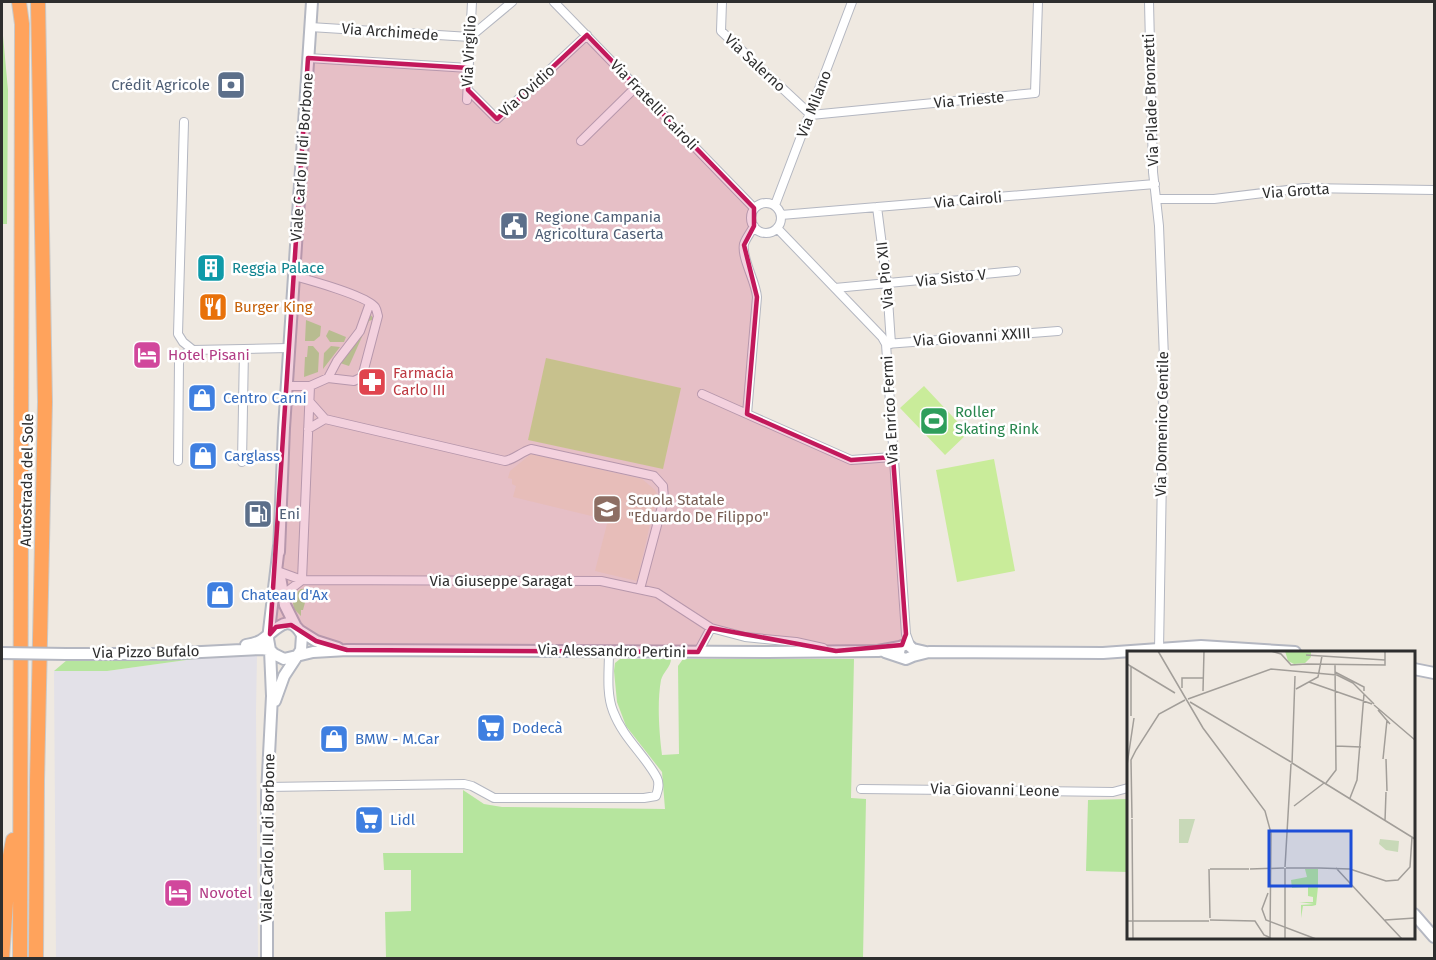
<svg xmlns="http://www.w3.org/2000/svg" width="1436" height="960" font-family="'Fira Sans',sans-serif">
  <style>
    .industrial { fill: #e3e1e8 }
    .education { fill: #f0e6d1 }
    .green { fill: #b6e59e }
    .pitch { fill: #c9ec9a }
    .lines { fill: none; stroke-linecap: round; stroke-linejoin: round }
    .street-casing { stroke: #b4b7c1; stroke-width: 10 }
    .secondary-casing { stroke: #b4b7c1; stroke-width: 14 }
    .highway-casing { stroke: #c9c9c9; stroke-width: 16 }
    .street { stroke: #fff; stroke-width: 8 }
    .secondary { stroke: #fff; stroke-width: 10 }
    .highway { stroke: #ffa35c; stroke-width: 14 }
    .secondary-bridge-casing { stroke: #b4b7c1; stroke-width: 14; stroke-linecap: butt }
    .secondary-bridge { stroke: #fff; stroke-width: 10 }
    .marked { fill: #c2185b; fill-opacity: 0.2; stroke: #c2185b; stroke-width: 4.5; stroke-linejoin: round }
    .labels { text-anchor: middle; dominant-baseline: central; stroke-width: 5; stroke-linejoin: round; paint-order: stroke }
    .street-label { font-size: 15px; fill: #2e2e2e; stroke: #fff }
    .service-label { font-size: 15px; fill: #4e5e75; stroke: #fff; text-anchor: start }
    .culture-label { font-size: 15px; fill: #0d838f; stroke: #fff; text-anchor: start }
    .food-label { font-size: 15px; fill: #c56008; stroke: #fff; text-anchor: start }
    .hotel-label { font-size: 15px; fill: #b23c85; stroke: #fff; text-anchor: start }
    .health-label { font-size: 15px; fill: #be3a42; stroke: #fff; text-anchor: start }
    .shop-label { font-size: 15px; fill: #366cbe; stroke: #fff; text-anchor: start }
    .leisure-label { font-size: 15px; fill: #27864d; stroke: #fff; text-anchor: start }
    .education-label { font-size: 15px; fill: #785e54; stroke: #fff; text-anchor: start }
    .inset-road { fill: none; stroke: #a29e99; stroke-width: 1.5 }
    .view { fill: #1d4ed8; fill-opacity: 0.15; stroke: #1d4ed8; stroke-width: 3 }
    .inset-edge { fill: none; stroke: #2e2e2e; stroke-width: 3 }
  </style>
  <rect width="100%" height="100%" fill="#efe9e1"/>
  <path class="industrial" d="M257,655L256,711L258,958H56L54,671H107L208,657Z"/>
  <path class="education" d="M531,454L642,479L655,490L657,494L637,581L595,571L608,520L513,497L516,486L512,484V479L508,478L510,471Z"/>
  <path class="green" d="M2,25L8,90L7,224H2Z
    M370,314L374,319L369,321L349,366L340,363L362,332Z
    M306,320L321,326L320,336L314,341H305Z
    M329,330L346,337L344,342H330L326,336Z
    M308,346H313L319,353L318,372L304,377L305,357H307Z
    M331,346L340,347L323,369L324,353Z
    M316,588L307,595L303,610H301V616L294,609L292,597L301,589Z
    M208,657L107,671H54L67,660Z
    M620,659H671C671,667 663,672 661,680C657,702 659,732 662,755L679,754L678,666L683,659H854L851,798L866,799L863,958H386L385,912L411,911V870H384L383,853H463V790L484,804L502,807L665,809L662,772L626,726L617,702L614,671L615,663Z
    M1128,799V872L1086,871L1088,800Z"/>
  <path class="pitch" d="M546,358L681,388L663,469L528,440Z
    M924,386L968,433L945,455L900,408Z
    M994,459L1015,571L957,582L936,470Z"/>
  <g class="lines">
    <g class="street-casing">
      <path id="street" d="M554,2L754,208
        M722,2L721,31L811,115L1035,93L1038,2
        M1149,2L1153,172L1159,226L1164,358L1159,650
        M310,27L470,37L512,2
        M308,58L469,68
        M468,90L497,119L587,35
        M467,100L472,2
        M184,122L178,334L183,342L193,350L289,348
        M581,141L637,86
        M1157,199H1214L1304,188L1434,190
        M751 218a15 15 0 1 1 30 0a15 15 0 1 1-30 0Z
        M775,205L852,2
        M877,207L887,284L891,344
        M781,215L1155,184
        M754,226C751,232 746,238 744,244C741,257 756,282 757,297L747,414L851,460L893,457
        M777,228L882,337L886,344L906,634L910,645
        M294,276C309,280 367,296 375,307C377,310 377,313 378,316L362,377L354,381L328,378
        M835,288L1016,271
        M886,344L1058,331
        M287,386H310L328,378L337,361L360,331L370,303
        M702,394L747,414
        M309,401L325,419L505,461C515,459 521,452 531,449L654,476L663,486L664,499L640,589
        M308,429L325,419
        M178,461L179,362L182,355L193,350
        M242,462L244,349
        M280,572L302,580L601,581L657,593L711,628L745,637L796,642L823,648
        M285,601L288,591L302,580L310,386
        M698,652L711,628
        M267,787L464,784L472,786L494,798H644L656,796C658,790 660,784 657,778C645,755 623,738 613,711C606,693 609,671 609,651
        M861,789L1113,792L1128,788"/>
    </g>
    <g class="secondary-casing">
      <path id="secondary" d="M279,546L268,639L270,650L274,654L284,659L313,652L347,650L767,652L878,651L900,647
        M279,552L284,428L312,2
        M280,577L285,605L296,627
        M300,631L316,641L338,648
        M246,645C251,644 256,643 260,641C274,633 288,609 302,635L301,650L284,676L275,701
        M885,652L906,659L913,656L929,652L1103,653L1201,646L1295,652
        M899,653L900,647L907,644L913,649L926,652
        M66,654H162L261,649L270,650L272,696L267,794V958
        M1414,669L1434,673
        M1414,914L1434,937"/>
    </g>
    <g class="highway-casing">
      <path id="highway" d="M19,2L22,24L20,958
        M2,958L9,861L13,840
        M36,958L37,781L45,402L38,2"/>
    </g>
    <use href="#street" class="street"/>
    <use href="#secondary" class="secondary"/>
    <use href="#highway" class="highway"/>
    <g class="secondary-bridge-casing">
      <path id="secondary-bridge" d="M2,653L66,654"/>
    </g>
    <use href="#secondary-bridge" class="secondary-bridge"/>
  </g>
  <path class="marked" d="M587,35L754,208V226L744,245L757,297L747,414L851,460L893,457L906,634L902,645L836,651L711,628L698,652L347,650L316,641L291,625L276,627L270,634L308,58L469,68L468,90L497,119Z"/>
  <defs>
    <g id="bank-square" transform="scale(1.5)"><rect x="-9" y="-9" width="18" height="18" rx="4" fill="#5c6f8a" stroke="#fff"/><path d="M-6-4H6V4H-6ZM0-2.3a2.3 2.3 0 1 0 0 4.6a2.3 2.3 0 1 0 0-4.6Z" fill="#fff"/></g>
    <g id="civic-square" transform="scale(1.5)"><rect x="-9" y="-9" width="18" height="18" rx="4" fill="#5c6f8a" stroke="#fff"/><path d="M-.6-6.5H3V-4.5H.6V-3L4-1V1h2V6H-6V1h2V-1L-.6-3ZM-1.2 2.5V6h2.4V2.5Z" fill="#fff"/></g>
    <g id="building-square" transform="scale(1.5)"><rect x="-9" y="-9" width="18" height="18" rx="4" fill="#0f9aa8" stroke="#fff"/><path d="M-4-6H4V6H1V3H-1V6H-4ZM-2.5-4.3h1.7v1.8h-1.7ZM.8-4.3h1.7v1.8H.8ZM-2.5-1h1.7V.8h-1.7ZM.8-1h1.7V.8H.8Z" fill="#fff"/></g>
    <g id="restaurant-square" transform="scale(1.5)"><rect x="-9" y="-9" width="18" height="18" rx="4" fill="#e8710a" stroke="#fff"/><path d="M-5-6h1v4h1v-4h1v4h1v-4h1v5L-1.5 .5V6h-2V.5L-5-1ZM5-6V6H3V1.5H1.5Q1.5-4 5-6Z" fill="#fff"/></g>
    <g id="hotel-square" transform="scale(1.5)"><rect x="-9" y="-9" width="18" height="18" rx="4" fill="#d1479c" stroke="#fff"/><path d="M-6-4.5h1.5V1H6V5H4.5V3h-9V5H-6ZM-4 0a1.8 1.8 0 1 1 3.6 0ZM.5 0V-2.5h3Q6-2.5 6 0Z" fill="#fff"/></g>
    <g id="pharmacy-square" transform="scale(1.5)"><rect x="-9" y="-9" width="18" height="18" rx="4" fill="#e0444e" stroke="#fff"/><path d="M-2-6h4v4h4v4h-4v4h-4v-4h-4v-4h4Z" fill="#fff"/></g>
    <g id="shop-square" transform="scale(1.5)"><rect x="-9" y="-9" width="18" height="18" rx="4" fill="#3f7fe0" stroke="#fff"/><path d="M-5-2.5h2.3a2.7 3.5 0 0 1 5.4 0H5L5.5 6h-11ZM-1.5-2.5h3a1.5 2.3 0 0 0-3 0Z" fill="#fff"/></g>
    <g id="stadium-square" transform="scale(1.5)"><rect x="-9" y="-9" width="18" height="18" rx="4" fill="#2e9e5b" stroke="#fff"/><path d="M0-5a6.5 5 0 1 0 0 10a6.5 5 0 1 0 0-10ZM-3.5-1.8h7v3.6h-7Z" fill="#fff"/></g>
    <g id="school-square" transform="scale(1.5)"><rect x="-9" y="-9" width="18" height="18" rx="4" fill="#8d6e63" stroke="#fff"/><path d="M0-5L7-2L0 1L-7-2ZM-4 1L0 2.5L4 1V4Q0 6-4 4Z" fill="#fff"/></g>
    <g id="fuel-square" transform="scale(1.5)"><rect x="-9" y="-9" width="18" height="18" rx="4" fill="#5c6f8a" stroke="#fff"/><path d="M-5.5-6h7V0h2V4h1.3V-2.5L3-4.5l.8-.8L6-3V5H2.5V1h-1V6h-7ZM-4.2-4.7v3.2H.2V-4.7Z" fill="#fff"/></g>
    <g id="supermarket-square" transform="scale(1.5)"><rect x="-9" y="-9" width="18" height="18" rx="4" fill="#3f7fe0" stroke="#fff"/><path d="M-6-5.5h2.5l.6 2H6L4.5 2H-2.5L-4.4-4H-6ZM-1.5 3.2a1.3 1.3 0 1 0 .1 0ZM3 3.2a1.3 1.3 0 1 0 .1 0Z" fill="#fff"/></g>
  </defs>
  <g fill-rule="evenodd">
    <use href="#bank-square" x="231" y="85"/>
    <use href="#civic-square" x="514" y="226"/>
    <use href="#building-square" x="211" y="268"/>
    <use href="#restaurant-square" x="213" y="307"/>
    <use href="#hotel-square" x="147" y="355"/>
    <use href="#pharmacy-square" x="372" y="382"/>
    <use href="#shop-square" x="202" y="398"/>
    <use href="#stadium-square" x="934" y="421"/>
    <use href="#shop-square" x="203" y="456"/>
    <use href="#school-square" x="607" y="509"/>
    <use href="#fuel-square" x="258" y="514"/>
    <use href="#shop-square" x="220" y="595"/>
    <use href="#supermarket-square" x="491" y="728"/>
    <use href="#shop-square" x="334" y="739"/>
    <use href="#supermarket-square" x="369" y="820"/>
    <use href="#hotel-square" x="178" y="893"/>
  </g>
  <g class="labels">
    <g class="street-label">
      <text transform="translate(390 32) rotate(4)">Via Archimede</text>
      <text transform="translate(469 51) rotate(-87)">Via Virgilio</text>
      <text transform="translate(755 63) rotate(43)">Via Salerno</text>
      <text transform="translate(527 91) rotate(-42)">Via Ovidio</text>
      <text transform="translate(969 100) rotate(-5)">Via Trieste</text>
      <text transform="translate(1151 100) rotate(-92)">Via Pilade Bronzetti</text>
      <text transform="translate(814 104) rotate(-69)">Via Milano</text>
      <text transform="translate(654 105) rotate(46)">Via Fratelli Cairoli</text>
      <text transform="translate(302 157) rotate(-86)">Viale Carlo III di Borbone</text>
      <text transform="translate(1296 191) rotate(-4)">Via Grotta</text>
      <text transform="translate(968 200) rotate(-5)">Via Cairoli</text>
      <text transform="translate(885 275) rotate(-96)">Via Pio XII</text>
      <text transform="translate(951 278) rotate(-6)">Via Sisto V</text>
      <text transform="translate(972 337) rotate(-4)">Via Giovanni XXIII</text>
      <text transform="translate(890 410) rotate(-93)">Via Enrico Fermi</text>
      <text transform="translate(1162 424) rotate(-89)">Via Domenico Gentile</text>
      <text transform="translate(27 480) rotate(-89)">Autostrada del Sole</text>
      <text x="501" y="581">Via Giuseppe Saragat</text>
      <text transform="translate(612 651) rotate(1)">Via Alessandro Pertini</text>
      <text transform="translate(146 652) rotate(-1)">Via Pizzo Bufalo</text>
      <text transform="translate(995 790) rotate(1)">Via Giovanni Leone</text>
      <text transform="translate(268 838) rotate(-89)">Viale Carlo III di Borbone</text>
    </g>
    <g class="service-label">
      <text x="210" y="85" text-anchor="end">Crédit Agricole</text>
      <text x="535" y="217">Regione Campania<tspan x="535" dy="17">Agricoltura Caserta</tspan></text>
      <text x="279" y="514">Eni</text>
    </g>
    <g class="culture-label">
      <text x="232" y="268">Reggia Palace</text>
    </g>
    <g class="food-label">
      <text x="234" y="307">Burger King</text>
    </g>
    <g class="hotel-label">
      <text x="168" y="355">Hotel Pisani</text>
      <text x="199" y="893">Novotel</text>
    </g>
    <g class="health-label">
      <text x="393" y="373">Farmacia<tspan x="393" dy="17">Carlo III</tspan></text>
    </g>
    <g class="shop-label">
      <text x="223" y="398">Centro Carni</text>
      <text x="224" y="456">Carglass</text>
      <text x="241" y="595">Chateau d'Ax</text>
      <text x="512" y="728">Dodecà</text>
      <text x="355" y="739">BMW - M.Car</text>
      <text x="390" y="820">Lidl</text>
    </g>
    <g class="leisure-label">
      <text x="955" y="412">Roller<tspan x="955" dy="17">Skating Rink</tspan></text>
    </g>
    <g class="education-label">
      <text x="628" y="500">Scuola Statale<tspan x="628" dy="17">"Eduardo De Filippo"</tspan></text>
    </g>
  </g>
  <g transform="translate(1127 651)">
    <rect width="288" height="288" fill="#efe9e1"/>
    <path d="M158,0H184V6L178,12L167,13L161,10ZM178,218H191V236L189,254L185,255H176L174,267V254L187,253L172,251H186V246L181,245V236L165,237L164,229L180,226Z" fill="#b6e59e"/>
    <path d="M52,168H68L61,192H52ZM253,188L272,190L271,201L259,199L252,193Z" fill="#c8d9b8"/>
    <path class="inset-road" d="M31,0L76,77L138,160L144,182L143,288M144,0L154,3L164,14L180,13M179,4L258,9M0,13L48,42M180,13L258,14V0M4,15V65M208,21L237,36V40M182,31L245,53M55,37V27H76M169,38L191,26L195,5M76,40L77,0M61,48L144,18L210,24L226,32L247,53M63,51L164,111M247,54L288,89M251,59L263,73M209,95L234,96M256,108L260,69M259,108L260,140M165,112L288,188M165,113L168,25M0,114L7,67M199,132L209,119L208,14M223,147L230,129L237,43M167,155L197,132M5,167L4,109L9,99L32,63L58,49M5,168L6,288M258,170L259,141M158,216L164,113M158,217V288M159,217H192M192,217L223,218L259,230L271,229L283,216L285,186M209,217L260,272M82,218L83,267M83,218H122M123,218L157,217M141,242L135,258L139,269L189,288M83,269L128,270L137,284L144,287M258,269L288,267M0,270H82M260,272L275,288"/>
    <path class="view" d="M142,180H224V235H142Z"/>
    <rect width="288" height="288" class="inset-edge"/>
  </g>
  <rect width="1436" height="960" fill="none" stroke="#2e2e2e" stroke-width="6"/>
</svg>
